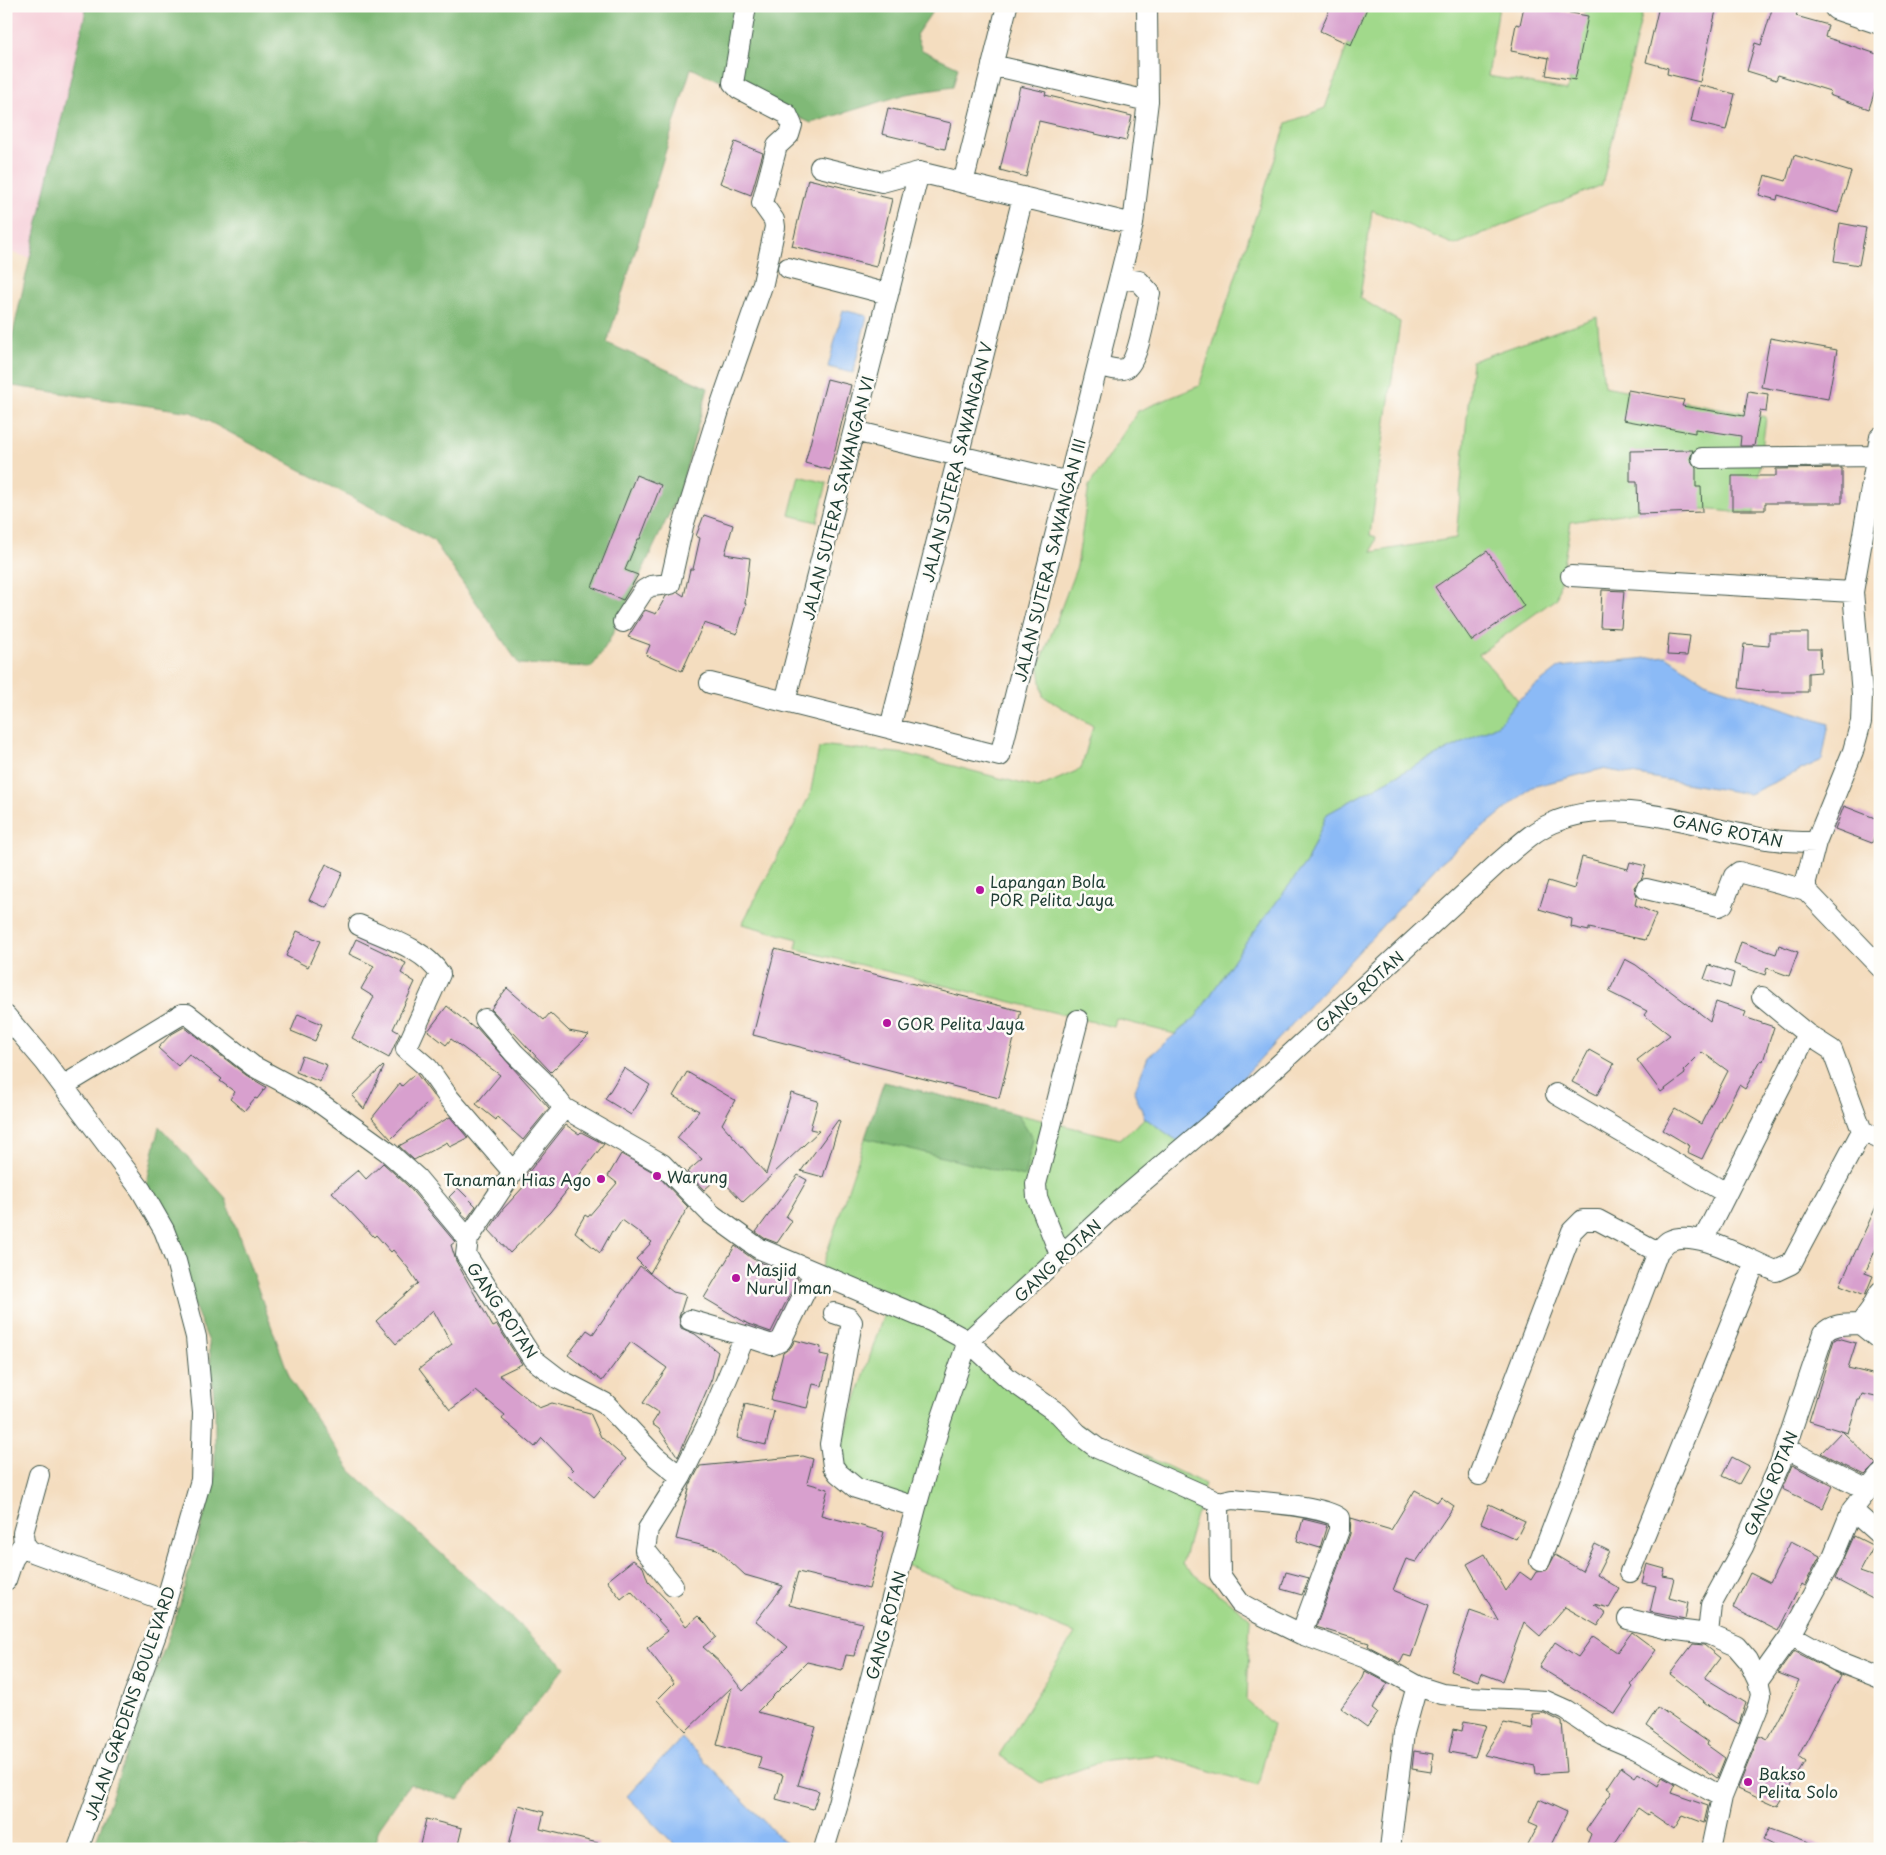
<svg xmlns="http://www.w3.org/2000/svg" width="1886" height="1855" font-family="'Playpen Sans',sans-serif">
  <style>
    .built { fill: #f6cfd9 }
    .green { fill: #a1d98b; stroke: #608b60 }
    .forest { fill: #80b977; stroke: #507b56 }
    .water { fill: #8bbaf6; stroke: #557c95 }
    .building { fill: #d8a0ce }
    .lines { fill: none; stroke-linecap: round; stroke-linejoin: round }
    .minor-casing { stroke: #3f5549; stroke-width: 22 }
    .highway-casing { stroke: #3f5549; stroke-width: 30 }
    .minor { stroke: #fff; stroke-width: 20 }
    .highway { stroke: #fff; stroke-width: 28 }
    .poi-dot { fill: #b5179e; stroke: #fdfcf7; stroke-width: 2 }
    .labels { text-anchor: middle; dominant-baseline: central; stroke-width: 5; stroke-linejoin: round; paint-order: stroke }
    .street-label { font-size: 16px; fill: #1f3d34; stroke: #fdfcf7 }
    .poi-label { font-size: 16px; fill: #1f3d34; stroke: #fdfcf7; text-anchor: start }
  </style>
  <rect width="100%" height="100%" fill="#fdfcf7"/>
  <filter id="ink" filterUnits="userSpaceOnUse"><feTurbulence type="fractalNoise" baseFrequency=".02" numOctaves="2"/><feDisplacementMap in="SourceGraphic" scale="10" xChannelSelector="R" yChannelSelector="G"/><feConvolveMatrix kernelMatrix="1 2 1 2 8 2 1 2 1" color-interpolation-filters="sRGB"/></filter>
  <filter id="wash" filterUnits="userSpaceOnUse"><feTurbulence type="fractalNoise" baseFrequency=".0096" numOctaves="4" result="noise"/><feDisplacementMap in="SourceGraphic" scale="20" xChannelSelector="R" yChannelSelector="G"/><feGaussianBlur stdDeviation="1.12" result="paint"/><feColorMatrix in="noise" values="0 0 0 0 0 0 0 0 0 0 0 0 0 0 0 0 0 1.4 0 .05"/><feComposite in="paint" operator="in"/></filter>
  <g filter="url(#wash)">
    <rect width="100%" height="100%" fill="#f4ddbf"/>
    <path class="built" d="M6,6H92L30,258L6,251Z"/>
    <path class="green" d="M1361,6H1499L1488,76L1567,90L1586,6H1644L1602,185L1455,245L1372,210L1360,298L1400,322L1370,535L1376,537L1372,552L1456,538L1472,361L1597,317L1604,386L1766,417L1754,514L1671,506L1571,522L1557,598L1479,654L1518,700L1499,724L1405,771L1327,814L1306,863L1241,949L1196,1017L1175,1034L1116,1019L1114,1027L796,949L798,939L742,924L810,795L819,748L828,746L907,754L1038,788L1081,769L1093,726L1043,696L1039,667L1077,566L1089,486L1138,411L1199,386L1287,123L1325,108Z
      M799,476L827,483L817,522L789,515Z
      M884,1082L1120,1139L1145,1118L1182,1144L971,1344L1058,1415L1205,1484L1199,1504L1203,1506L1196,1515L1182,1565L1250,1618L1247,1701L1273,1725L1258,1785L1157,1755L1107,1760L1041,1783L999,1755L1075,1633L898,1562L916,1499L857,1482L835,1464L888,1301L821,1270Z"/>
    <path class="forest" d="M87,6H936L916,35L922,50L958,67L953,87L906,94L811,123L691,68L607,343L708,388L680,491L609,641L592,667L519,664L433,540L191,412L6,385V364Z
      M884,1082L1017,1114L1033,1139L1024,1177L865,1138Z
      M159,1126L225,1197L291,1381L351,1471L565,1667L458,1800L410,1784L379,1828L373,1849H93L179,1607L215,1476V1408L209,1342L146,1187Z"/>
    <path class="water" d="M843,310L867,316L853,373L828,367Z
      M1666,656L1705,682L1829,724L1822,760L1749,794L1602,769L1532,787L1440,863L1182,1144L1145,1118L1134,1092L1148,1057L1196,1017L1241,949L1306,863L1327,814L1405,771L1499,724L1518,700L1560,667Z
      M682,1738L788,1846L784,1849H679L627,1796Z"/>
    <g id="blocks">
      <path class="building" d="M1331,6H1368L1351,45L1320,31Z
        M1524,6H1555L1554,10L1588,16L1575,80L1546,75L1549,58L1511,51L1516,24L1520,25Z
        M1659,6H1717L1700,82L1667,74L1668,68L1646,62Z
        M1773,6H1799L1796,16L1828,25L1825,37L1880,55V75L1869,109L1829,95L1830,91L1778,75L1776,80L1747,71L1755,43L1761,45Z
        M1699,85L1735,94L1726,130L1691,122Z
        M1020,86L1046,92L1045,95L1132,116L1126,141L1039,121L1026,177L1000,170Z
        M888,108L951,123L945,149L882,134Z
        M735,142L763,153L751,195L720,183Z
        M1794,155L1851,172L1838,213L1778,195L1777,200L1759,195L1765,175L1786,181Z
        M808,179L892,199L876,267L792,246Z
        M1840,223L1866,228L1859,265L1834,261Z
        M1770,338L1837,350L1828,399L1761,387Z
        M827,379L851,385L830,470L805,463Z
        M1628,390L1684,400L1682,406L1744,416L1748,391L1768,394L1766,412L1760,411L1754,446H1740L1741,436L1695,429V433L1623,420Z
        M1693,450L1690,459L1696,468V487H1701L1702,512L1638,514L1637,482H1630V451Z
        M1842,468V503H1765V510H1732V476H1776V469Z
        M636,475L661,485L640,539H638L625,570L638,575L623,600L592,587Z
        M704,515L733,525L725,554L750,558L745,603L746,604L737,634L704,623L682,671L646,655L650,645L628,637L645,610L656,614L666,596L678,592L684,596L690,569H693L700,538L696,536Z
        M1487,551L1524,606L1472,641L1435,587Z
        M1602,590L1624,591L1621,628L1600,627Z
        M1769,633H1808V649H1820L1821,672L1808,673V692H1769L1739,688L1744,644L1769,646Z
        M1669,634L1690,636L1687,656L1667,655Z
        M1844,806L1880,820L1872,843L1835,829Z
        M1582,857L1628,869L1630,862L1646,866L1642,878L1634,887L1637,896L1635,905L1656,914L1645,940L1589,928V931L1571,927L1572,919L1539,909L1548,881L1574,889Z
        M326,864L343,872L327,908L309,900Z
        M297,931L320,941L308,967L286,956Z
        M356,939L406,963L401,973L415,982L393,1029L400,1033L389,1058L352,1038L374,997L361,989L374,966L349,954Z
        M1741,942L1776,954L1779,945L1798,952L1789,976L1767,968L1765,975L1734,964Z
        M775,949L1021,1011L999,1098L753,1035Z
        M1625,959L1636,965L1710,1021L1716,1002L1746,1012L1744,1017L1774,1027L1763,1061L1761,1060L1745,1089L1739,1085L1702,1159L1687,1152L1690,1146L1663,1130L1675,1109L1701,1124L1728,1071L1702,1052L1683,1071L1685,1074L1661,1092L1637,1060L1670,1035L1644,1015L1647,1011L1609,992Z
        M1709,965L1734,973L1730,988L1704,979Z
        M507,988L544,1020L550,1013L569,1031L589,1035L551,1072L491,1009Z
        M447,1006L475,1029L476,1027L549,1108L523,1140L497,1117L496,1120L476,1104L500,1075L451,1039L446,1045L428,1031Z
        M298,1014L322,1024L315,1041L291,1031Z
        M184,1027L246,1075L266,1087L257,1099L255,1098L244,1111L230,1099L235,1092L220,1081L222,1079L189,1054L178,1066L158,1048L170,1035Z
        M1589,1050L1614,1064L1597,1095L1572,1082Z
        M302,1056L327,1065L320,1082L296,1072Z
        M383,1066L384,1067L364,1109L352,1096Z
        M624,1068L650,1085L631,1115L605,1099Z
        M687,1072L735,1100L722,1124L766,1174L791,1093L818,1101L810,1129L819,1131L743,1202L719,1177L704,1190L687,1172L702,1159L677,1138L699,1111L673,1096Z
        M416,1073L434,1097L391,1139L372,1118L400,1083L402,1086Z
        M450,1117L468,1138L450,1147L447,1142L414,1160L399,1146Z
        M838,1120L840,1121L823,1177L801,1171Z
        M566,1125L579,1134L581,1132L604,1144L550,1212L510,1253L489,1230L503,1209L528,1182L524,1178Z
        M621,1154L655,1173L688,1207L650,1273L636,1259L652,1242L622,1220L614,1232L612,1231L600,1253L575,1232L585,1215L588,1217L617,1183L608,1176Z
        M383,1163L408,1186L455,1242L451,1245L456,1261L493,1327L497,1325L522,1364L499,1375L539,1408L552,1403L590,1413L601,1437L626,1459L594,1497L568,1475L573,1470L542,1438L535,1447L502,1419L505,1415L476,1391L450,1410L419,1369L452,1344L433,1310L396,1344L376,1321L418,1283L408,1268L393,1250L391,1252L376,1235L374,1237L332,1192L358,1170L366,1179Z
        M798,1175L807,1180L786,1217L792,1221L777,1243L764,1238L756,1232Z
        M458,1188L476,1206L467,1219L449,1197Z
        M1880,1198V1240L1865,1273L1873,1276L1865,1295L1840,1285Z
        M735,1246L753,1259L798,1278L771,1332L748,1324L704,1298Z
        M640,1266L673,1292L686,1295L679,1317L681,1328L695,1334L718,1352L712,1378L678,1457L659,1429L652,1424L659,1413L643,1403L667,1368L631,1342L602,1381L568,1355L587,1330L593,1334Z
        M1838,1338L1856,1343L1848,1368L1880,1376V1398L1862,1394L1860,1400H1858L1848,1433L1809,1421L1834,1340Z
        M795,1340L821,1347L820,1354L829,1356L822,1386L813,1384L807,1408L771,1400L783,1353L791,1347Z
        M745,1404L774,1411L766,1445L737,1438Z
        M1842,1431L1876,1464L1865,1475L1821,1453Z
        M803,1456L813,1459L807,1483L828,1489L821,1515L884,1532L869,1589L798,1572L789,1605L862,1623L854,1656L846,1655L842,1670L807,1662L757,1712L816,1727L798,1785L819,1791L813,1809L776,1799L783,1775L758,1768L761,1757L717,1745L732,1687L686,1731L657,1700L674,1683L647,1648L668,1631L631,1591L621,1599L607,1581L633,1560L643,1567L648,1581L667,1601L686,1626L698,1616L706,1624L716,1637L703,1647L721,1663L743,1691L788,1647L756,1621L783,1586L745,1575L717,1549L676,1539L690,1485L700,1466Z
        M1732,1457L1749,1466L1739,1484L1722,1476Z
        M1792,1465L1833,1486L1823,1508L1782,1489Z
        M1415,1490L1437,1502L1441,1497L1454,1506L1416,1562L1406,1559L1393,1590L1429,1605L1411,1657L1404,1655L1400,1663L1368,1646L1369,1643L1316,1627L1350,1534L1351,1518L1391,1530Z
        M1489,1504L1525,1521L1516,1539L1481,1523Z
        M1303,1519L1327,1525L1320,1548L1297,1541Z
        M1854,1536L1874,1546L1860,1572L1880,1579V1603L1835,1579Z
        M1791,1541L1820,1556L1804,1586L1801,1584L1778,1631L1733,1608L1750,1573L1770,1583Z
        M1595,1544L1609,1551L1597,1575L1620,1589L1609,1608L1594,1604L1606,1613L1598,1626L1565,1607L1540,1636L1524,1622L1502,1681L1481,1673L1478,1681L1450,1671L1470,1611L1499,1621L1467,1564L1485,1554L1506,1591L1520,1572L1531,1580L1536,1572L1547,1570L1555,1555L1582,1571Z
        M1647,1564L1665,1569L1663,1576L1674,1578L1669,1598L1688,1603L1685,1619L1650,1612L1656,1586L1642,1583Z
        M1286,1572L1309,1578L1302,1595L1281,1589Z
        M1632,1632L1656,1650L1631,1685L1633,1687L1615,1714L1539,1667L1555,1642L1578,1657L1593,1636L1617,1652Z
        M1693,1644L1704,1645L1720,1658L1705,1678L1746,1703L1739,1724L1714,1709L1670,1674Z
        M1794,1651L1841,1675L1798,1757L1805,1762L1778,1806L1738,1788L1759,1736L1768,1740L1799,1681L1778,1673Z
        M1365,1671L1388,1683L1372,1709L1377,1713L1367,1727L1341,1708L1363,1678Z
        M1658,1707L1708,1742L1707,1745L1725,1758L1717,1778L1646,1726Z
        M1544,1713L1562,1722L1566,1772L1536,1774L1535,1766L1484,1755L1504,1723L1533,1729L1532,1714Z
        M1464,1721L1486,1725L1475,1757L1449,1752L1454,1729L1462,1731Z
        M1414,1751L1433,1754L1431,1772L1412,1769Z
        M1621,1767L1635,1777L1638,1773L1658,1786L1662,1777L1675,1784L1671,1793L1708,1806L1704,1823L1683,1815L1674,1829L1649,1812L1648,1815L1638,1808L1611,1849H1585L1591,1834L1586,1830L1612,1792L1607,1788Z
        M1539,1799L1567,1812L1549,1849H1526L1538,1826L1529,1822Z
        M519,1805L544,1812L540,1829L598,1843L597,1849H508Z
        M426,1819L462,1828L457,1849H419Z
        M1770,1828L1823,1847L1822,1849H1780L1763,1840Z"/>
    </g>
  </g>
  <g filter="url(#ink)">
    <use href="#blocks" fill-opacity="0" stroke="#3f5549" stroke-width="1"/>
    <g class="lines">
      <g class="minor-casing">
        <path id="minor" d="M992,65L1148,101
          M820,167L882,182L919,172L1133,224
          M963,183L1007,6
          M788,268L888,294
          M1098,365C1106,367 1118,372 1126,368C1139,361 1146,309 1150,293L1139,281L1120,278
          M854,431L1069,482
          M1880,437L1853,592L1862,694L1861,722L1853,751L1816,842L1806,881V890L1880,967
          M1702,458L1876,456
          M1571,576L1853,592
          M623,622L644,590L651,586L670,584L683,526L721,404L763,283L775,227L774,220L762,203L777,146L789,135L792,125L787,114L739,89L733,83L746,6
          M710,683L1000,756L1133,224L1148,101L1147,6
          M785,702L919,172
          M890,728L1023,197
          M1646,889L1719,906L1723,904L1734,876L1739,872L1806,890
          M359,925C386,938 424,948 440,974L406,1049L428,1068L449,1098L513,1172
          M1762,997L1807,1034L1832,1050L1862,1131
          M6,1016L45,1062L141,1190L164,1230L176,1261L196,1337L203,1413L201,1480L158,1629L78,1849
          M485,1019L514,1053L543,1081L564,1108L662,1164L711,1214L758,1248L931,1321L968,1341L1009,1379L1059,1414L1077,1433L1097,1448L1219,1502L1220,1575L1240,1603L1258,1613L1301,1634L1366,1658L1417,1686L1442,1694L1470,1697L1546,1701L1566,1710L1603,1735L1636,1749L1722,1797
          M63,1086L182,1014H187L253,1066L313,1098L388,1152L417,1178L468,1239
          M1556,1094L1726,1193
          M564,1108L513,1172L468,1239L466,1255L533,1359L559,1379L605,1403L655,1456L681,1477
          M1703,1240L1807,1034
          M1061,1257L1037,1197L1036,1184L1078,1020
          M834,1313L849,1318L852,1322L830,1444L833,1466L838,1473L856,1488L916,1507
          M690,1320L745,1336
          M1860,1324L1880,1340
          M1787,1449L1868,1490
          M39,1475L23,1533L24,1543L30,1551L166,1601
          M1479,1475L1572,1231L1583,1220H1598L1658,1252
          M1219,1502L1233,1499C1257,1502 1322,1505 1339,1518V1530L1301,1634
          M1852,1510L1880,1535
          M1540,1561L1658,1252C1661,1249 1665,1243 1669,1241C1696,1227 1749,1261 1776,1271L1791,1264L1862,1131L1880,1139
          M1630,1572L1755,1263
          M6,1580L13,1559L24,1543
          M673,1585L645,1550L648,1529L681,1477L710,1419L745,1336L772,1345L781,1341L814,1273
          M1628,1619L1669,1629L1708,1634L1736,1646L1748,1660L1758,1681L1761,1695L1757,1710L1722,1797L1711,1849
          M1708,1634L1711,1605L1743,1547L1780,1464L1824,1333C1833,1323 1847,1325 1860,1324L1871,1309L1880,1292
          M1791,1635L1837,1661L1880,1678
          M1758,1681L1791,1635L1832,1559L1852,1510L1880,1475
          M824,1849L838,1803L916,1507L941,1420L968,1341L1120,1201L1258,1084L1497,864C1514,850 1531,832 1552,823C1620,793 1698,829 1767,839C1784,842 1800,842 1816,842
          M1390,1849L1404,1733L1417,1686"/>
      </g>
      <g class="highway-casing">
        <path id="highway" d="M1838,6L1880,20"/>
      </g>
      <use href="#minor" class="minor"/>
      <use href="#highway" class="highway"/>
    </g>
  </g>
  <g class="poi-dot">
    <circle cx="980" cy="890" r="5"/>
    <circle cx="887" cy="1023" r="5"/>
    <circle cx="657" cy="1176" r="5"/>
    <circle cx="601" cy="1179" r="5"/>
    <circle cx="736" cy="1278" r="5"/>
    <circle cx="1748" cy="1782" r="5"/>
  </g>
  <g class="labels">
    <g class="street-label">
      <text transform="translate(956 462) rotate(-76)">JALAN SUTERA SAWANGAN V</text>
      <text transform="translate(837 498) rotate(-76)">JALAN SUTERA SAWANGAN VI</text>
      <text transform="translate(1049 560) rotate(-76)">JALAN SUTERA SAWANGAN III</text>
      <text transform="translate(1728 830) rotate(11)">GANG ROTAN</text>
      <text transform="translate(1359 991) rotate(-42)">GANG ROTAN</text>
      <text transform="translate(1057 1260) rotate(-43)">GANG ROTAN</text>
      <text transform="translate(503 1310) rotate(56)">GANG ROTAN</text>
      <text transform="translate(1770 1483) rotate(-67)">GANG ROTAN</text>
      <text transform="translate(885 1625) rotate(-75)">GANG ROTAN</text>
      <text transform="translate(129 1703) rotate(-71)">JALAN GARDENS BOULEVARD</text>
    </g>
    <g class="poi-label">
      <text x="990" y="881">Lapangan Bola<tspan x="990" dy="18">POR Pelita Jaya</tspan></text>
      <text x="897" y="1023">GOR Pelita Jaya</text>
      <text x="667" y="1176">Warung</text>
      <text x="591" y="1179" text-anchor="end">Tanaman Hias Ago</text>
      <text x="746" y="1269">Masjid<tspan x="746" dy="18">Nurul Iman</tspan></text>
      <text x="1758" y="1773">Bakso<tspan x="1758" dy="18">Pelita Solo</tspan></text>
    </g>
  </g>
  <rect width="1886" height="1855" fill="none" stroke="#fdfcf7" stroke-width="25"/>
</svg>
